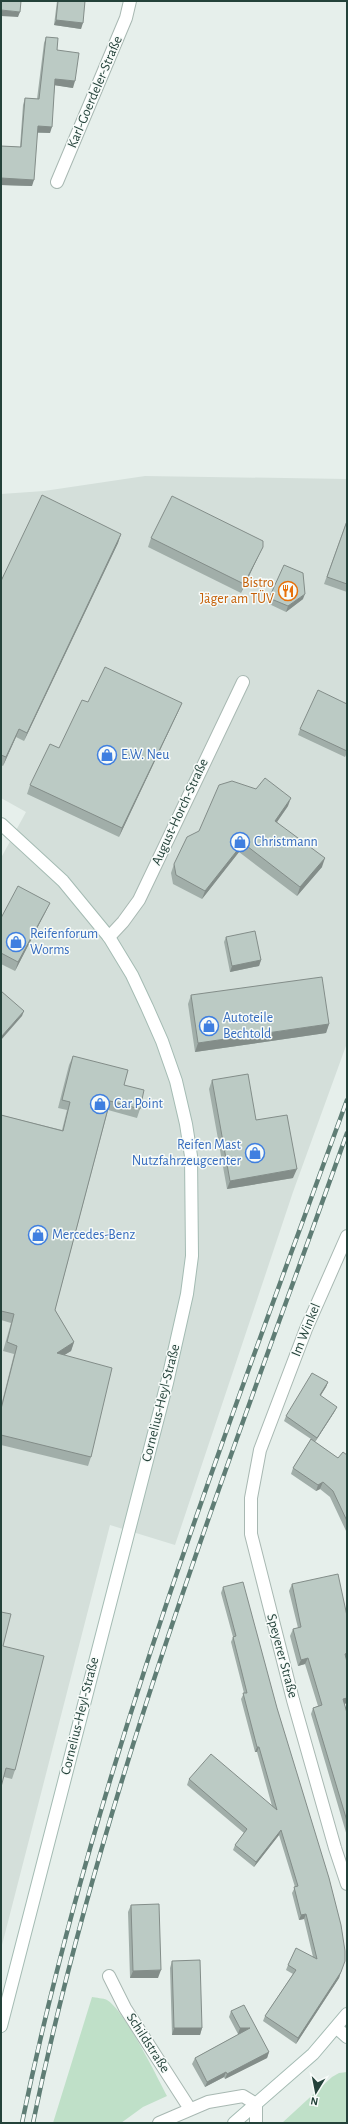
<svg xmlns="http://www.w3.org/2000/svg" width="348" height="2124" font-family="'Alegreya Sans',sans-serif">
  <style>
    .built { fill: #d4dfda }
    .green { fill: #bfe0c8 }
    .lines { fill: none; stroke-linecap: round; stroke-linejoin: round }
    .street-casing { stroke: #a8b8b2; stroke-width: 14 }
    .secondary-casing { stroke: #a4bbb3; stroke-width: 14 }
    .street { stroke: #fff; stroke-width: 12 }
    .secondary { stroke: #fff; stroke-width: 12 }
    .rail-casing { stroke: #5f7d75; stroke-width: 4.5 }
    .rail { stroke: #f7fbf9; stroke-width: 3; stroke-dasharray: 9; stroke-linecap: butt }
    .wall { fill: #a1aea9 }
    .shaded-wall { fill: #838d89 }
    .building { fill: #bbcac4; stroke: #838d89 }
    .labels { text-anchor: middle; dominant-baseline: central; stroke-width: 3; stroke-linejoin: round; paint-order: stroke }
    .street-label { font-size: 14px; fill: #24423a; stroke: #f7fbf9 }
    .food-label { font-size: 14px; fill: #c56008; stroke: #f7fbf9; text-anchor: end }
    .shop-label { font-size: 14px; fill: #366cbe; stroke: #f7fbf9; text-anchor: start }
  </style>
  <rect width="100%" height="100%" fill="#e6efeb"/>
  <path class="built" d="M145,476L347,479V1043L293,1192L175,1545L110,1525L1,1949V858L26,812L1,798V494L44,491Z"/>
  <path class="green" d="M92,1997C96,1998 103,1998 107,2000C125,2011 156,2075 167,2096L143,2107L121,2123H53Z
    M347,2072V2123H282L332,2077L339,2073Z"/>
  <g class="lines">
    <g class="street-casing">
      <path id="street" d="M57,182L126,18L130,1
        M109,937L123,922L139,900L243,682
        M347,1236L306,1329L260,1450L251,1498V1534L293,1700L335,1848L347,1884
        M109,1976L125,2008L190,2109
        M159,2123L208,2102L243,2096L256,2104V2123"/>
    </g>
    <g class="secondary-casing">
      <path id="secondary" d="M1,824L63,881L109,937L132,975L147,1007L162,1041L176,1081L186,1124L191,1156L192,1256L187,1294L167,1383L1,2026
        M337,2028L347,2037
        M234,2123L313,2054L347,2014"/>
    </g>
    <use href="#street" class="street"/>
    <use href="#secondary" class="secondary"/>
    <g class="rail-casing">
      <path id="rail" d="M22,2123C94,1772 225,1436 347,1100
        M33,2123C103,1783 231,1459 347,1133"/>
    </g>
    <use href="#rail" class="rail"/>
  </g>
  <path class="wall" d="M57,1H85L81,29L54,25Z
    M46,37L57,50L73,88L55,85L50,133H37L32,186L1,185V146L20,147L23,105L25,98L37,99L44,43Z
    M347,520V592L324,584Z
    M121,534L118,543L24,741L16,737L3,766L1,765V581Z
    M151,538L263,547L259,555L241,593L148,547Z
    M269,598L303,599L286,612L267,603Z
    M88,702L182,703L178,712L119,837L27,794L30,785L59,748Z
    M347,704V753L345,757L298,735L300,729Z
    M288,806L277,822L322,867L297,896L239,852L202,899L173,884L171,873L174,864Z
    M46,911L15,971L1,964V918Z
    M226,937L261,960L259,966L230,972L224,942Z
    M191,995L329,1024L326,1033L195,1052L188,1004Z
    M73,1056L124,1085L140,1109L137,1118L108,1110L55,1310L74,1342L71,1351L64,1355L91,1457L88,1466L1,1445V1406L14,1354L3,1351L11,1323L1,1320V1115L62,1130L67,1110L58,1108L69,1065Z
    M212,1080L293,1178L227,1189L209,1089Z
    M328,1382L326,1387L320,1396L335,1411L315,1442L338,1458L347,1455V1533L330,1497L320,1489L316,1491L291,1474L293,1468L311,1439L284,1421L286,1416Z
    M292,1584L347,1616V1659H346L347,1662V1703L344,1704L347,1713V1836L311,1714L313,1708L318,1706L305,1664L298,1666L290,1636L293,1629L298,1628L289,1591Z
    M223,1587L341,1972L339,1978L296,2044L263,2021L265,2016L293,1974L286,1970L288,1965L313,1957L304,1919L299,1920L292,1893L295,1887L279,1835L254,1867L233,1850L235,1845L244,1833L187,1785L189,1779L272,1806L257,1752H255L241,1699L244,1693L231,1642L233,1637L221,1593Z
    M3,1646L15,1770L12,1779L4,1777Z
    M131,1905L158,1978H130L128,1912Z
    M172,1961L202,2028L200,2035H172L170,1968Z
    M231,2011L269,2052L267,2058L225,2079L224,2077L205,2087L192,2064L195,2058L239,2034H238L229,2017Z"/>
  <path class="shaded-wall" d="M1,10L20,12L18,17L1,16Z
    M56,20L83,23L81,29L54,25Z
    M55,79L75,81L73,88L53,85Z
    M38,126L52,127L50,133L35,132Z
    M1,178L34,180L32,186L1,185Z
    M121,534L118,543L24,741L27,733Z
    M263,547L259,555L241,593L244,584Z
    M305,594L303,599L286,612L288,606Z
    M182,703L178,712L119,837L122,828Z
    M19,729L16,737L3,766L6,757Z
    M291,798L288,806L272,829L275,821Z
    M243,843L239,852L202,899L205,891Z
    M325,858L322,867L297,896L300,887Z
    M50,903L46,911L15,971L18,962Z
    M261,960L259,966L230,972L232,966Z
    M24,1011L22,1016L1,1040V1037Z
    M329,1024L326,1033L195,1052L198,1043Z
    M297,1169L293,1178L227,1189L230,1181Z
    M74,1342L71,1351L53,1362L57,1353Z
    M328,1382L326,1387L318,1400L320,1395Z
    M337,1407L335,1411L315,1442L317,1438Z
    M323,1482L320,1489L316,1491L318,1485Z
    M347,1653V1659L342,1660L345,1654Z
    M308,1658L305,1664L298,1666L301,1660Z
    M347,1698V1703L341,1705L343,1699Z
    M257,1747H259L257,1752H255Z
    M281,1830L279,1835L254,1867L256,1862Z
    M306,1914L304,1919L299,1920L301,1915Z
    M161,1970L158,1978H130L133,1971Z
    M341,1972L339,1978L296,2044L298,2038Z
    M174,2028H202L200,2035H172Z
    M240,2028H250L248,2034H238Z
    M269,2052L267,2058L225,2079L227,2074Z
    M226,2072L224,2077L205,2087L207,2082Z"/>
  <path class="building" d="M1,1H21L20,12L1,10Z
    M58,1H85L83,23L56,20Z
    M46,37L58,38L57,50L79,53L75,81L55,79L52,127L38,126L34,180L1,178V146L21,147L25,98L39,99Z
    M42,495L121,534L27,733L19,729L6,757L1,755V581Z
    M172,496L263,541V547L244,584L151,538Z
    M347,521V584L327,577Z
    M284,565L303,573L305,594L288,606L269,598Z
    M105,667L182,703L122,828L30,785L50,744L59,748L82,700L88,702Z
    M318,690L347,704V751L300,729Z
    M265,778L291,798L275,821L325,858L300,887L243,843L205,891L176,875L174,864L187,837L199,831L219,785L232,781L256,789Z
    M18,886L50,903L18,962L1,953V918Z
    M255,931L261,960L232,966L226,937Z
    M322,977L329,1024L198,1043L191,995Z
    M1,991L24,1011L1,1037Z
    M73,1056L128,1070L124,1085L144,1090L140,1109L110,1101L55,1310L74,1342L57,1353L112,1368L91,1457L1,1435V1409L17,1346L7,1342L14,1314L1,1311V1115L63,1131L70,1102L62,1100Z
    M248,1074L256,1120L287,1115L297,1169L230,1181L212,1080Z
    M312,1373L328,1382L320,1395L337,1407L317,1438L286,1416Z
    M311,1439L338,1458L343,1452L347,1455V1521L333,1491L323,1482L318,1485L293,1468Z
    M338,1574L347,1616V1653L345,1654L347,1662V1698L343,1699L347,1713V1821L313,1708L322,1705L308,1658L301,1660L293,1629L301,1627L292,1584Z
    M243,1582L277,1708L329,1878L341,1925L345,1951V1961L341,1972L298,2038L265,2016L296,1970L288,1965L296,1948L317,1959L306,1914L301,1915L294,1887L298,1886L281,1830L256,1862L235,1845L247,1829L189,1779L211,1754L277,1810L259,1747H257L243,1693H247L233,1637L236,1636L223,1587Z
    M1,1612L11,1614L3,1646L44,1656L15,1770L6,1768L1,1787Z
    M159,1904L161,1970L133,1971L131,1905Z
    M200,1960L202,2028H174L172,1961Z
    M244,2005L269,2052L227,2074L226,2072L207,2082L195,2058L250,2028H240L231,2011Z"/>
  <defs>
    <g id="restaurant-ring" transform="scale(1)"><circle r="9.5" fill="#f7fbf9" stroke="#e8710a" stroke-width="1.5"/><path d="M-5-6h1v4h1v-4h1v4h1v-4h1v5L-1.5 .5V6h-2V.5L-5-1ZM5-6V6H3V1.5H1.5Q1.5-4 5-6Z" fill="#e8710a"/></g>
    <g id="shop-ring" transform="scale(1)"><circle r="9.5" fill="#f7fbf9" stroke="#3f7fe0" stroke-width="1.5"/><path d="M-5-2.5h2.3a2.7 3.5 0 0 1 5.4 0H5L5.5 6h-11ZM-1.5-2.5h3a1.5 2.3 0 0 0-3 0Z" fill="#3f7fe0"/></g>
  </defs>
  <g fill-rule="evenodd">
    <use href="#restaurant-ring" x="288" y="591"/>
    <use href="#shop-ring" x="107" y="755"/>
    <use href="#shop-ring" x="240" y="842"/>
    <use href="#shop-ring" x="16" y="942"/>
    <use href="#shop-ring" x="209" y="1026"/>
    <use href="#shop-ring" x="100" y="1104"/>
    <use href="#shop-ring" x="255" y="1153"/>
    <use href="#shop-ring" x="38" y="1235"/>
  </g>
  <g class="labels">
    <g class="street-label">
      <text transform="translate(95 92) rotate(-67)">Karl-Goerdeler-Straße</text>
      <text transform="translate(180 812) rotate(-65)">August-Horch-Straße</text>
      <text transform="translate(306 1330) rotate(-68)">Im Winkel</text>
      <text transform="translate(161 1403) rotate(-76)">Cornelius-Heyl-Straße</text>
      <text transform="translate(282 1656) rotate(75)">Speyerer Straße</text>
      <text transform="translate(80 1716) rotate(-76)">Cornelius-Heyl-Straße</text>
      <text transform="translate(148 2043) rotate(57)">Schildstraße</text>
    </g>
    <g class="food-label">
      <text x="274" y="583">Bistro<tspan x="274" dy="16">Jäger am TÜV</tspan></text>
    </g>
    <g class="shop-label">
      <text x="121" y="755">E.W. Neu</text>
      <text x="254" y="842">Christmann</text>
      <text x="30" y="934">Reifenforum<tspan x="30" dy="16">Worms</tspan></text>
      <text x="223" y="1018">Autoteile<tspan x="223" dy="16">Bechtold</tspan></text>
      <text x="114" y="1104">Car Point</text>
      <text x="241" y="1145" text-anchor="end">Reifen Mast<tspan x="241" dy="16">Nutzfahrzeugcenter</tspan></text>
      <text x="52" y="1235">Mercedes-Benz</text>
    </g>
  </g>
  <rect width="348" height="2124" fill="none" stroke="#24423a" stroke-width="4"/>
  <g transform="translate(316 2092) rotate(190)" stroke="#f7fbf9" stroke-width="3" paint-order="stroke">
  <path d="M0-3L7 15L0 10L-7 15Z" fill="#24423a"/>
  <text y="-6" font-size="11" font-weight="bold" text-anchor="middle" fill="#24423a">N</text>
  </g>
</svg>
